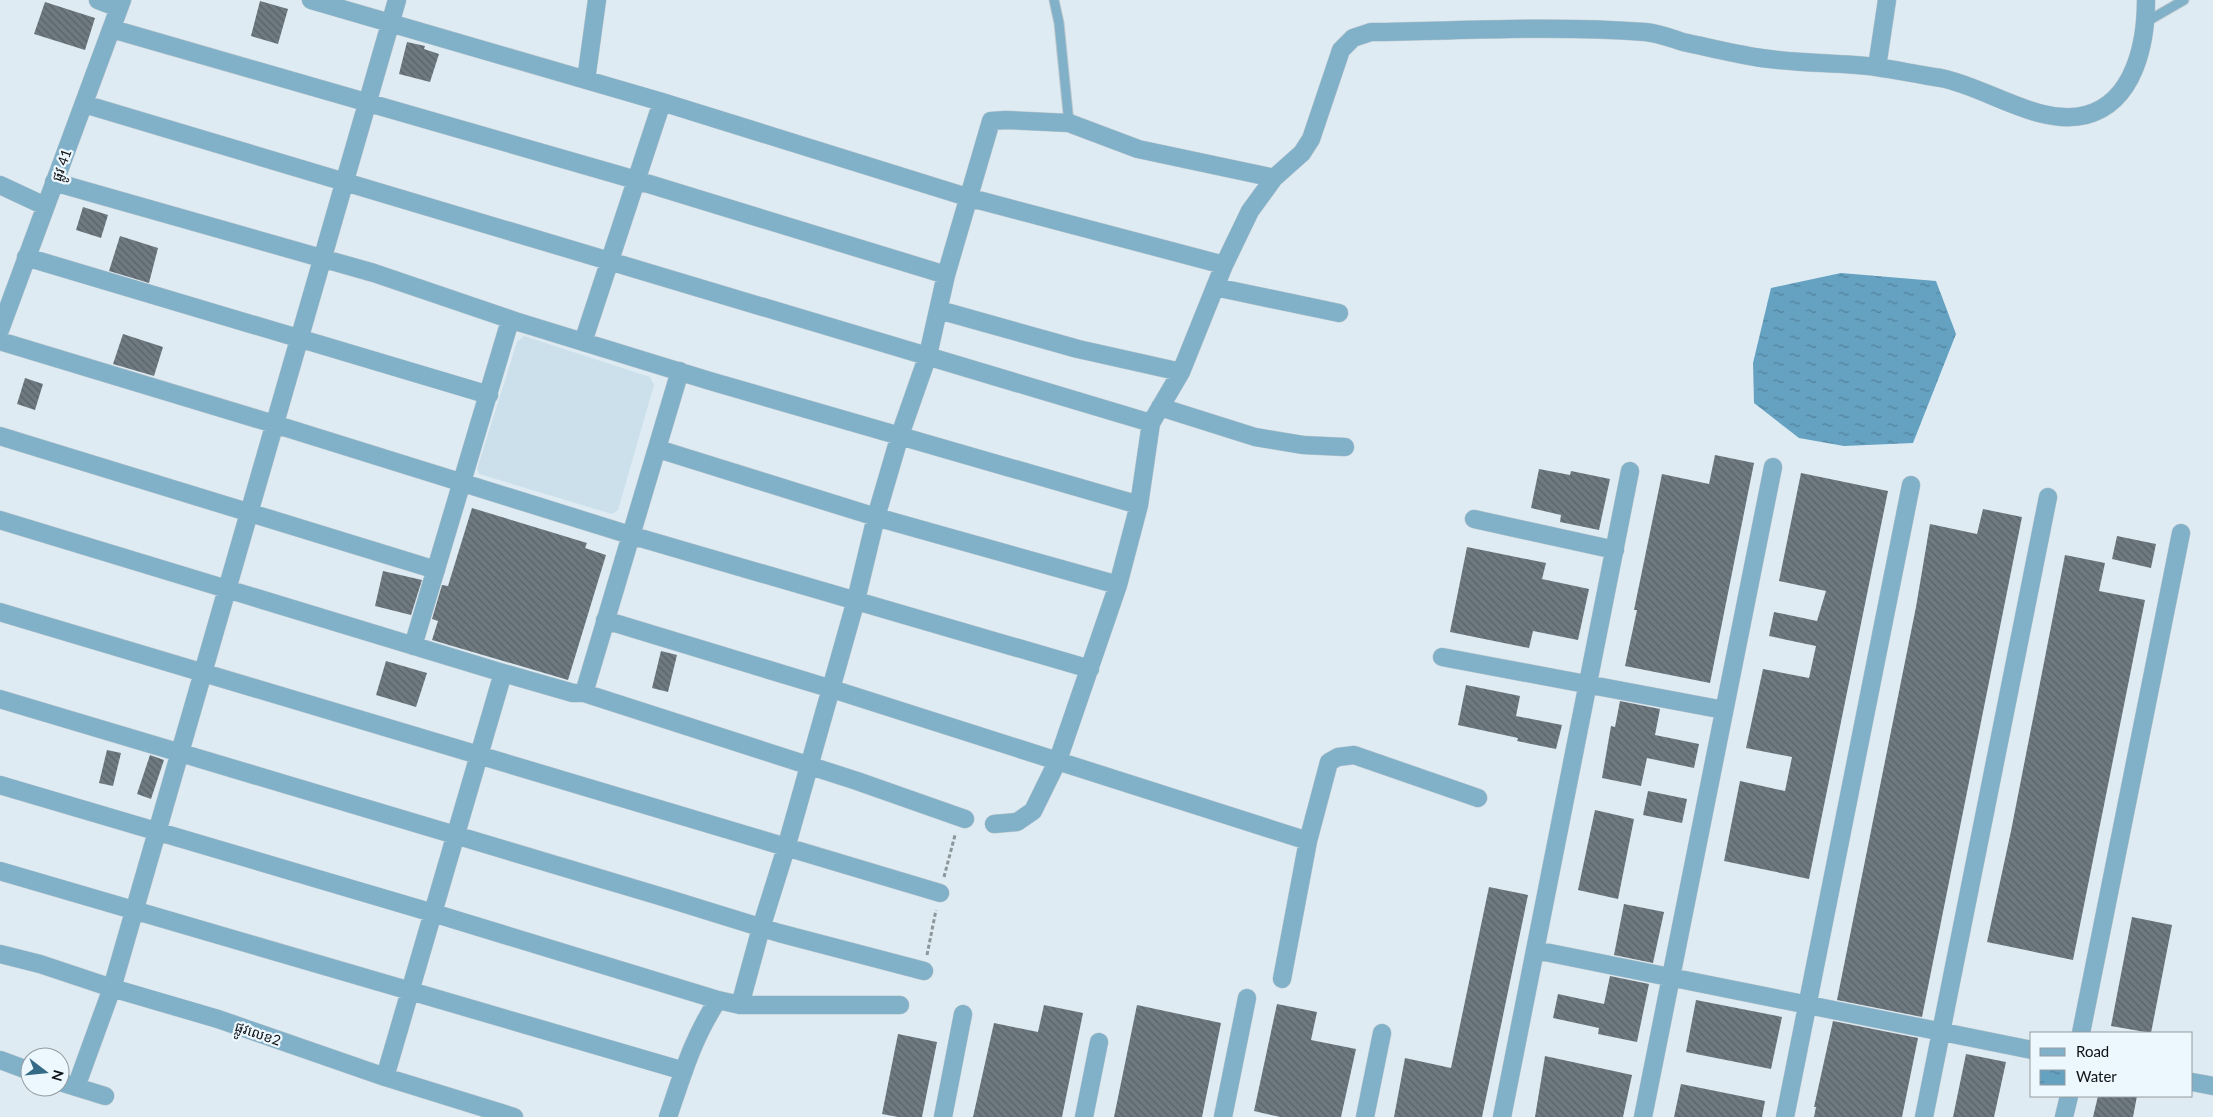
<svg xmlns="http://www.w3.org/2000/svg" width="2213" height="1117" font-family="Lato,'Noto Sans Khmer',sans-serif">
  <style>
    .built { fill: #cce0ec }
    .water { fill: url(#water-ripples) }
    .building { fill: url(#building-back-hatch) }
    .lines { fill: none; stroke-linecap: round; stroke-linejoin: round }
    .service-casing { stroke: #bdc8ce; stroke-width: 11 }
    .minor-casing { stroke: #bdc8ce; stroke-width: 19 }
    .path { stroke: #8c969b; stroke-width: 3; stroke-dasharray: 4 2.5; stroke-linecap: butt }
    .service { stroke: #81b0c9; stroke-width: 9 }
    .minor { stroke: #81b0c9; stroke-width: 18 }
    .labels { text-anchor: middle; dominant-baseline: central; stroke-width: 4.5; stroke-linejoin: round; paint-order: stroke }
    .street-label { font-size: 14px; fill: #0e1214; stroke: #edf8fe }
  </style>
  <defs>
    <pattern id="water-ripples" width="26" height="14" patternUnits="userSpaceOnUse" patternTransform="scale(1.25)"><rect width="26" height="14" fill="#65a1c1"/><path d="M2 4q2-2 4 0t4 0M15 11q2-2 4 0t4 0" fill="none" stroke="#52829c"/></pattern>
    <pattern id="building-back-hatch" width="6" height="6" patternUnits="userSpaceOnUse" patternTransform="scale(1.25)"><rect width="6" height="6" fill="#6e7980"/><path d="M-1 5l2 2M0 0l6 6M5-1l2 2" fill="none" stroke="#596268"/></pattern>
  </defs>
  <rect width="100%" height="100%" fill="#deebf2"/>
  <path class="built" d="M524,336L650,377L654,385L618,510L612,514L479,474L477,469L517,342Z"/>
  <path class="water" d="M1841,273L1936,281L1956,334L1913,443L1844,446L1799,438L1754,403L1753,363L1771,288Z"/>
  <path class="building" d="M260,1L288,9L278,44L251,36Z
    M45,2L95,18L85,50L34,34Z
    M407,42L425,46L424,49L439,54L430,82L399,74Z
    M83,207L108,215L101,238L76,230Z
    M120,236L158,248L149,283L109,271Z
    M123,334L163,347L154,376L113,364Z
    M25,378L43,384L35,410L17,404Z
    M1715,455L1754,463L1710,683L1625,666L1637,610H1634L1662,474L1709,484Z
    M1539,469L1570,475L1571,471L1610,479L1599,530L1560,522L1561,515L1531,508Z
    M1801,473L1888,491L1809,879L1724,861L1740,781L1785,791L1792,757L1746,748L1763,669L1809,678L1816,646L1769,636L1774,612L1817,621L1826,591L1779,581Z
    M472,508L587,543L585,548L606,555L568,680L432,640L438,621L432,619L442,585L448,586Z
    M1983,509L2022,517L1922,1017L1837,1000L1916,607L1930,524L1977,534Z
    M2117,536L2156,544L2151,568L2112,559Z
    M1467,547L1546,563L1542,579L1589,589L1578,640L1533,631L1529,648L1450,632Z
    M2065,555L2105,563L2099,591L2145,600L2073,960L1987,942L2011,831Z
    M383,571L422,580L411,615L375,606Z
    M661,651L677,655L668,692L652,688Z
    M386,661L427,673L416,707L376,695Z
    M1466,685L1520,696L1516,716L1562,725L1556,749L1517,741L1518,738L1458,725Z
    M1620,701L1660,709L1655,735L1699,744L1694,768L1647,758L1641,786L1602,778L1611,726L1615,727Z
    M107,750L121,753L113,786L99,783Z
    M150,755L164,760L151,799L137,794Z
    M1648,791L1687,799L1682,823L1643,815Z
    M1595,810L1634,819L1618,899L1578,890Z
    M1489,887L1528,895L1482,1117H1394L1405,1058L1451,1068Z
    M1624,904L1664,912L1653,963L1614,955Z
    M2132,917L2172,925L2151,1033L2111,1026Z
    M1610,976L1649,984L1637,1042L1598,1034L1599,1028L1553,1018L1558,994L1604,1004Z
    M1696,1000L1782,1017L1771,1069L1686,1052Z
    M1277,1004L1317,1012L1311,1040L1356,1049L1341,1117H1280L1254,1111Z
    M1044,1005L1083,1013L1062,1117H973L994,1023L1038,1032Z
    M1137,1005L1221,1023L1202,1117H1114Z
    M1833,1021L1918,1038L1902,1117H1814L1816,1107H1814Z
    M898,1034L937,1042L922,1117H898L882,1114Z
    M1966,1054L2006,1062L1994,1117H1953Z
    M1545,1056L1632,1075L1623,1117H1535Z
    M1681,1084L1765,1101L1762,1117H1674Z
    M2098,1096H2137L2133,1117H2093Z"/>
  <g class="lines">
    <g class="service-casing">
      <path id="service" d="M1054,0L1059,23L1069,123
        M2146,22L2184,0"/>
    </g>
    <g class="minor-casing">
      <path id="minor" d="M98,0L119,8
        M311,0L662,102L967,197L1224,265
        M112,29L636,180L946,275
        M1877,67L1887,0
        M586,80L597,0
        M84,104L1151,423
        M54,182L374,273L515,321L710,381L1139,505
        M0,185L45,206
        M26,257L489,395
        M1215,287L1339,313
        M939,310L1078,349L1181,372
        M0,330L122,0
        M0,341L274,424L630,535L1090,669
        M583,342L662,102
        M1160,407L1255,437L1303,445L1345,447
        M0,436L436,570
        M658,449L876,517L1118,585
        M1474,519L1615,550
        M0,520L503,673L573,693H584L857,781L965,819
        M0,612L940,893
        M605,620L832,689L1308,841
        M413,646L509,324L515,321
        M1442,657L1724,710
        M584,693L680,371
        M0,699L666,898L779,933L924,971
        M0,785L433,913L718,1000L740,1005H900
        M994,824L1017,822L1033,811L1058,760L1118,585L1139,505L1151,423L1181,372L1224,265L1250,211L1274,178L1302,153L1311,139L1341,50L1353,38L1371,32C1462,31 1554,25 1645,32C1658,33 1670,38 1683,42C1707,47 1731,53 1755,57C1795,64 1836,62 1876,67C1898,70 1919,75 1941,78C1987,87 2039,127 2086,115C2135,102 2146,42 2146,0
        M0,871L684,1071
        M1535,950L2032,1050
        M0,954L40,964L112,988L218,1019L385,1077L514,1117
        M1282,979L1308,841L1329,762L1338,757L1354,755L1478,798
        M740,1005L761,928L786,848L856,600L876,517L900,435L928,355L946,275L991,121L1006,120L1069,123L1138,149L1274,178
        M2081,1033L2181,533
        M0,1060L30,1071
        M385,1077L503,673
        M60,1082L105,1096
        M2192,1082L2213,1086
        M76,1087L112,988L397,0
        M668,1117C682,1076 693,1037 718,1000
        M943,1117L963,1014
        M1084,1117L1099,1042
        M1223,1117L1247,998
        M1365,1117L1382,1033
        M1502,1117L1630,471
        M1643,1117L1773,467
        M1785,1117L1911,485
        M1924,1117L2048,497
        M2064,1117L2069,1096"/>
    </g>
    <path class="path" d="M944,877L955,835
      M927,955L936,910"/>
    <use href="#service" class="service"/>
    <use href="#minor" class="minor"/>
  </g>
  <g class="labels">
    <g class="street-label">
      <text transform="translate(61 165) rotate(-70)">ផ្លូវ 41</text>
      <text transform="translate(258 1033) rotate(19)">ផ្លូវលេខ2</text>
    </g>
  </g>
  <rect x="2030" y="1032" width="162" height="65" fill="#edf8fe" stroke="#949ca0"/>
  <rect x="2040" y="1048" width="25" height="8" fill="#81b0c9" stroke="#949ca0"/>
  <text x="2076" y="1057" font-size="15" fill="#0e1214">Road</text>
  <rect x="2040" y="1070" width="25" height="15" fill="url(#water-ripples)" stroke="#949ca0"/>
  <text x="2076" y="1082" font-size="15" fill="#0e1214">Water</text>
  <g transform="translate(45 1072) rotate(106)"><circle r="24" fill="#edf8fe" stroke="#949ca0"/>
  <path d="M0-4L9 19L0 12L-9 19Z" fill="#356b86"/>
  <text y="-8" font-size="14" font-weight="bold" text-anchor="middle" fill="#0e1214">N</text>
  </g>
</svg>
